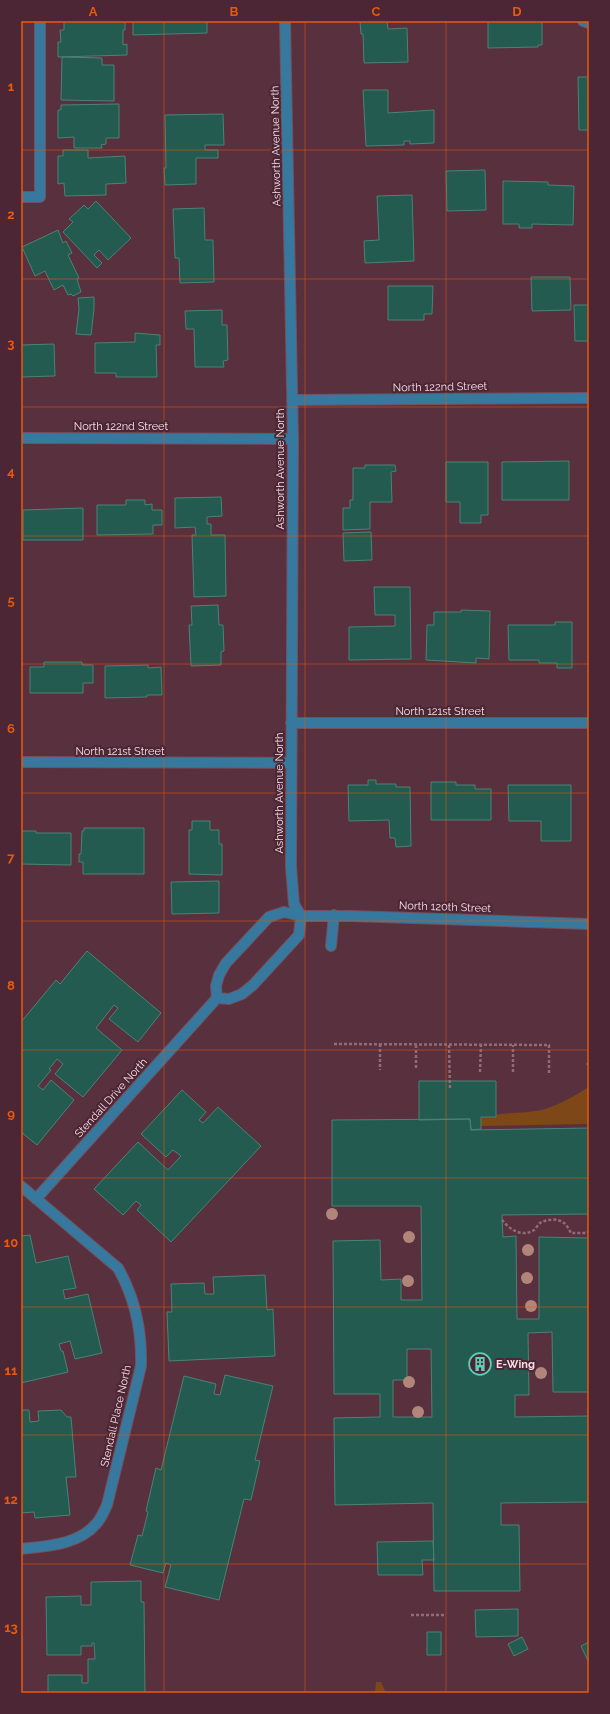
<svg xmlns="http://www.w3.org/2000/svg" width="610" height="1714" font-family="Raleway,sans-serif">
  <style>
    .green { fill: #7d4717 }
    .building { fill: #245b50; stroke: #4c8275; fill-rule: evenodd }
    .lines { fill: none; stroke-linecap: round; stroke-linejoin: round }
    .lane-casing { stroke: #754f5c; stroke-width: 12 }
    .street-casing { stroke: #754f5c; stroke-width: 12 }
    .path { stroke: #8f6c78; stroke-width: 2.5; stroke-dasharray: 3 2; stroke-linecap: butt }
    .lane { stroke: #37789f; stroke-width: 10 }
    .street { stroke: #37789f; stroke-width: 10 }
    .tree { fill: #b18579 }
    .grid { fill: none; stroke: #e8590c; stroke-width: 1; stroke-opacity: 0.55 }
    .labels { text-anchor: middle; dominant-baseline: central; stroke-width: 4; stroke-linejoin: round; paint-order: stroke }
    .street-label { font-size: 11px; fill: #f8dee6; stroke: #4c2634 }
    .poi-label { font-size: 11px; font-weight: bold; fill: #f8dee6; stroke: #4c2634; text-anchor: start }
    .neatline { fill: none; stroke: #e8590c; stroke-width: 1.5 }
    .grid-label { font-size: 13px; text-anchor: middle; font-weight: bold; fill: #e8590c }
  </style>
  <rect width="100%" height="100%" fill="#58303e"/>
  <path class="green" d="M589,1087V1122L587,1124L481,1126V1117C501,1112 522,1114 542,1110C559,1105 574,1096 589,1087Z
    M376,1682H381L386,1693H375Z"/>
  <path class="building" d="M64,21H125V30H123V45L127,44V55L58,57V42H61L60,30H64Z
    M133,21H207V33L133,35Z
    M360,21H387L388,29L407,28L408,62L364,63L363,34H361Z
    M488,21H542V45H538V47L488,48Z
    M62,57L102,58V65H114V101L61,100Z
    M578,77H589V130H579Z
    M363,90H388V113L434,110V143L410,144V141H404V145L366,146Z
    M119,104V138H106V144L101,145L102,148H74V137L58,138V110H61V105Z
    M223,114L224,145H205V150H218V158H196V184L165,185L164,168H166L165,115Z
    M63,150H88V158L125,156L126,183L106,184V195L65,196L64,183L58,184V156H63Z
    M485,170L486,210L447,211L446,171Z
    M503,181L548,182V185L574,186L573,225L532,224V228H519V224H503Z
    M412,195L414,261L365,263L364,241L379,240L377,196Z
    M96,201L131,238L108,260L99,250L94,255L102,263L97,268L63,232L73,222L69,219L84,205L88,209Z
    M204,208L205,240H213L214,282L180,283L179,258H175L173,209Z
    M58,230L63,243L66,241L72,253L68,255L79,278L77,279L81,292L73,296L71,294L68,295L63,285L54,290L45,271L35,276L22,247Z
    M531,277H570L571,310L532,311Z
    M388,286H433L432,314H424V320H388Z
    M94,297V309L91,335L76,334L79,309L78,298Z
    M574,305H589V341H575Z
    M222,310V325H227L228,360L223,361L224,367H195L194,329H186L185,311Z
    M135,333L160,335V345H156L157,377H116V373H95V343L135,342Z
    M54,344L55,376L21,377V345Z
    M569,461V500H502V462Z
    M446,462H488V515H481V523H460V502H446Z
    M365,465H395L396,471L391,472L392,502H370V529L343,530V508H350V500H353V468H365Z
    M221,497L222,516L207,517V524H211V535H225L226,596L194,597L192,535H196L195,527L175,528V498Z
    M126,500H145V505L152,504V510H162V525H153V534L97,535V505H126Z
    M83,508V540H23V510Z
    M371,532L372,560L344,561L343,533Z
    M374,587H410L411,659L349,660V627L395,626V615H375Z
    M218,605L219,625H223L224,651L221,652V665L191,666L189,625H192L191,606Z
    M461,610L490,611L489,659L476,658V663L426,660L427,625H434V612H461Z
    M555,622H572V668H557V663H539V660H509L508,625H555Z
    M44,662H82V665H93V683H83V693H30V667H44Z
    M148,665V668L161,667L162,695H147V697L105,698V666Z
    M368,780H376V784H396V787H410L411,846L396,847L395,838H390L389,820L349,821L348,785H368Z
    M431,782H456V785H475V789H491V820H431Z
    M508,785H571V841H541V821H509Z
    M192,821H210V830H219V844H222V875L189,874V830H192Z
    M84,828H144V874H83V862H79V854H81L82,831H84Z
    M21,831H36V833H71V865L21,864Z
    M219,881V913L172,914L171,882Z
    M87,951L161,1013L138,1042L109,1019L118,1008L114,1005L96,1028L122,1050L83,1097L55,1074L63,1064L57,1059L49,1069L51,1070L38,1086L43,1090L51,1080L74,1100L37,1145L21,1132V1022L56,980L60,984Z
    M419,1081H496V1117H481V1129L471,1130L470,1119L419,1120Z
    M182,1090L206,1112L199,1120L203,1123L218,1107L261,1146L171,1242L137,1210L141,1205L136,1201L123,1215L94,1189L138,1142L168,1170L181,1156L173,1150L166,1157L141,1134Z
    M470,1119L471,1130L589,1128V1214L502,1215L503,1237L516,1236L517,1319H539V1237L589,1238V1392H553L552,1332L528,1333L529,1395H515V1417L589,1416V1502L501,1503V1525H519L520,1591H434L433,1503L335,1505L334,1418L380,1417V1394H334L333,1241L380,1240L381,1280L401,1279V1300H422L421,1206H332V1120ZM407,1349H431L432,1417H393V1380H407Z
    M30,1235L36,1263L68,1256L76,1288L63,1290L65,1299L88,1294L102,1353L75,1359L70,1341L59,1344L61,1351H63L68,1372L21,1383V1236Z
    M265,1275L267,1310L273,1309L275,1356L169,1361L167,1312H172L171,1284L204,1283L205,1294H214L213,1277Z
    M225,1375L273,1386L255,1460L260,1461L251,1500L244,1499L219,1600L165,1587L171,1565L166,1563L163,1573L130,1565L138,1535L142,1536L148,1512L146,1511L156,1468L161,1470L184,1376L216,1384L214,1394L220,1395Z
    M21,1410H29L30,1422L39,1421L38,1411L61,1410L67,1417H71L76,1477H66L70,1515L35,1518L34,1512L21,1513Z
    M433,1541L434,1560H422L423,1575H378L377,1542Z
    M141,1581V1602H144L145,1693H48V1675H82V1683H88V1659H95L94,1643H92V1646H81V1655H47L46,1597L81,1596V1605H91V1582Z
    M518,1609V1636L476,1637L475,1610Z
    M427,1632H441V1655H427Z
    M522,1637L528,1649L514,1656L508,1644Z
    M589,1642V1663L581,1646Z"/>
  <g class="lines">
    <g class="lane-casing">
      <path id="lane" d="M583,21L589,23
        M21,197H40V21
        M331,946L334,915"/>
    </g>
    <g class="street-casing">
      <path id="street" d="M285,21L293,439L291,867L294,904L301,916
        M292,400L589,398
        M21,438L293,439
        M291,723H589
        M21,762L291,763
        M217,998L229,999L242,994L253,985L299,935L301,916
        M21,1186L118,1268C135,1298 142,1332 141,1366L107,1505C104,1511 101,1519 96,1524C78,1545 47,1546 21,1549
        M36,1199L217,998L216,986L219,975L226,963L269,917L284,912L301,916H351L589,924"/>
    </g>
    <path class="path" d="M334,1044L549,1045V1073
      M380,1044V1070
      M416,1045V1070
      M449,1045L450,1090
      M587,1063L589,1065
      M480,1072L481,1045
      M513,1072V1045
      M502,1220C509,1229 522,1238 534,1230C536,1228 538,1225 540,1223C547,1219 558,1218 564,1223C567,1225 569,1230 571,1233H587L589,1231
      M411,1615H446"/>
    <use href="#lane" class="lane"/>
    <use href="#street" class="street"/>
  </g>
  <g class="tree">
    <circle cx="332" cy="1214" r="6"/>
    <circle cx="409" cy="1237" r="6"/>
    <circle cx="528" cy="1250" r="6"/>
    <circle cx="527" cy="1278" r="6"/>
    <circle cx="408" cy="1281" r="6"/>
    <circle cx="531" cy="1306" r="6"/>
    <circle cx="541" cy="1373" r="6"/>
    <circle cx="409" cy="1382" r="6"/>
    <circle cx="418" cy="1412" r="6"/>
  </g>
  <path class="grid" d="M164,21V1693M305,21V1693M446,21V1693M21,150H589M21,279H589M21,407H589M21,536H589M21,664H589M21,793H589M21,921H589M21,1050H589M21,1178H589M21,1307H589M21,1435H589M21,1564H589"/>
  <defs>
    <g id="building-ring" transform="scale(1.15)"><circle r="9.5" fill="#4c2634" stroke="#5eceb7" stroke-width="1.5"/><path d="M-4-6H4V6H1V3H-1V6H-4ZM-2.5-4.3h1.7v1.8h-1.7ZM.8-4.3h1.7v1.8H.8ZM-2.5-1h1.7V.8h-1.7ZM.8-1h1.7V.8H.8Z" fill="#5eceb7"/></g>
  </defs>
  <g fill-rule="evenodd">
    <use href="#building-ring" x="480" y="1364"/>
  </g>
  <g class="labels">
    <g class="street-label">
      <text transform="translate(276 146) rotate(-91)">Ashworth Avenue North</text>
      <text transform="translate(440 387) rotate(-1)">North 122nd Street</text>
      <text x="121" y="426">North 122nd Street</text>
      <text transform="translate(280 469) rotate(-90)">Ashworth Avenue North</text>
      <text x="440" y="711">North 121st Street</text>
      <text x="120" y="751">North 121st Street</text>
      <text transform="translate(279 793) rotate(-90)">Ashworth Avenue North</text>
      <text transform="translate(445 907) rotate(2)">North 120th Street</text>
      <text transform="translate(111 1098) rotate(-48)">Stendall Drive North</text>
      <text transform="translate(116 1416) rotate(-77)">Stendall Place North</text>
    </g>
    <g class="poi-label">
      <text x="496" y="1364">E-Wing</text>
    </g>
  </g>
  <rect width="610" height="1714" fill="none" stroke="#4c2634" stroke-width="44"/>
  <rect x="22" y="22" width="566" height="1670" class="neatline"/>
  <g class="grid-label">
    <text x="93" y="16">A</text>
    <text x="234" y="16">B</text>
    <text x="376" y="16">C</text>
    <text x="517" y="16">D</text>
    <text x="11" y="91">1</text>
    <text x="11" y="219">2</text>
    <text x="11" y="348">3</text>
    <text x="11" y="476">4</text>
    <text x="11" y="605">5</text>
    <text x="11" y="733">6</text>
    <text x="11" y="862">7</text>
    <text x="11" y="990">8</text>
    <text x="11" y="1118">9</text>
    <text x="11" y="1247">10</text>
    <text x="11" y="1375">11</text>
    <text x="11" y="1504">12</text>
    <text x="11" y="1632">13</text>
  </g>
</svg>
